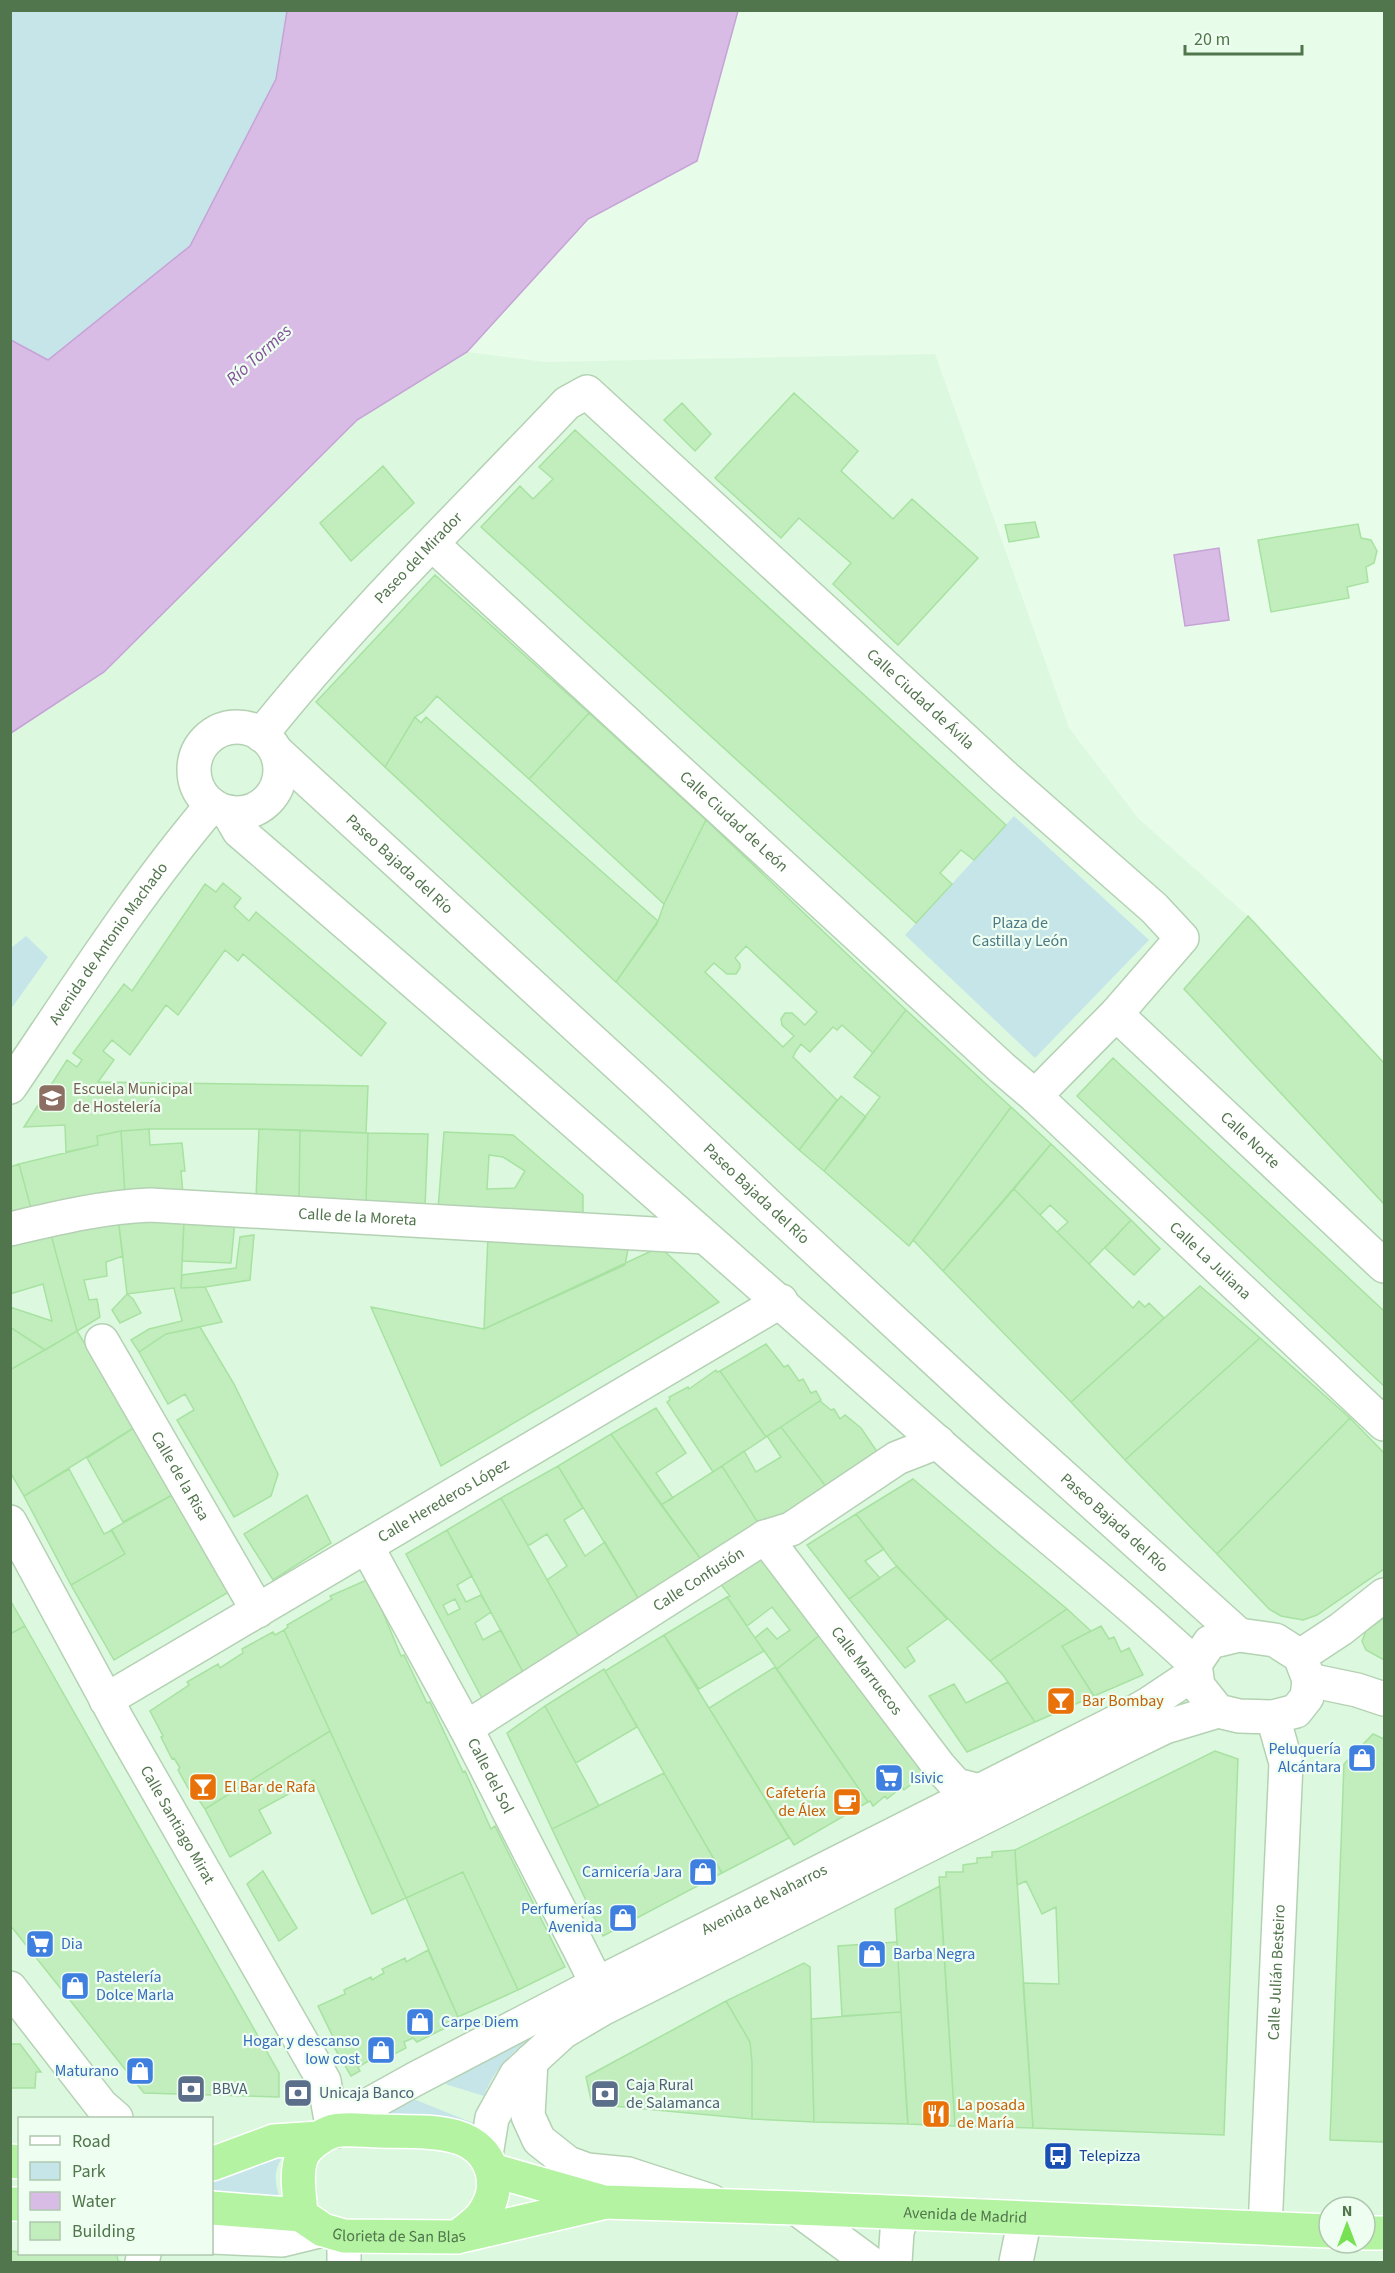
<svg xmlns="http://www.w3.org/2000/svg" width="1395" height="2273" font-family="'Source Sans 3',sans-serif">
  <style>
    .residential { fill: #dcf8df; fill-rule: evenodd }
    .green { fill: #c6e5e9 }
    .water { fill: #d8bce5; stroke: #c6a3d6; stroke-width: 1.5 }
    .building { fill: #c2eebe; stroke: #a7e2a1; stroke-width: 1.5; fill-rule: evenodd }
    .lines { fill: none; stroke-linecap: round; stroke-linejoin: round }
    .minor-casing { stroke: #b4d2b3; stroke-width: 36 }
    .highway-casing { stroke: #fff; stroke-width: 36 }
    .minor { stroke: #fff; stroke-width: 33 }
    .highway { stroke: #b3f3a1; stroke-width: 33 }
    .labels { text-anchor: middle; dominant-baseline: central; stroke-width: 4.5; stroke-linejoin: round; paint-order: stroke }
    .street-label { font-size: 16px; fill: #51754c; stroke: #eefef0 }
    .park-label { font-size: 16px; fill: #4a7886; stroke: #eefef0 }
    .education-label { font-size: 16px; fill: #785e54; stroke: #eefef0; text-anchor: start }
    .food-label { font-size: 16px; fill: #c56008; stroke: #eefef0; text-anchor: start }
    .shop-label { font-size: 16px; fill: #366cbe; stroke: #eefef0; text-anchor: end }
    .service-label { font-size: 16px; fill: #4e5e75; stroke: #eefef0; text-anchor: start }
    .transit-label { font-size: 16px; fill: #164399; stroke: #eefef0; text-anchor: start }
    .water-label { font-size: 18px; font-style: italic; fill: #85509c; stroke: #eefef0 }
  </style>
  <rect width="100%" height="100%" fill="#e8fcea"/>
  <path class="residential" d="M467,352L545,362L935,354L1069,728L1138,818L1248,916L1384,1063V2262H11V733L104,672L357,420ZM20,2118H212V2254H20ZM1329,2207H1365V2243H1329Z"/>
  <path class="green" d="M10,11H287L276,79L190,246L48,360L11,340Z
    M1014,816L1149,940L1035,1058L905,935Z
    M26,936L48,957L11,1009V948Z
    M575,2011C538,2033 500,2052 484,2096L445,2084L528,2032Z
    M411,2098L478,2125L477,2129L437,2117L383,2114Z
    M276,2155H284C274,2169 274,2179 279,2196L212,2194V2180Z"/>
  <path class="water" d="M287,11H738L697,161L588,219L467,352L357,420L104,672L11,733V340L48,360L190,246L276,79Z
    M1219,548L1229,620L1185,626L1174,555Z"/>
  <path class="building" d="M794,393L858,451L841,471L893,519L912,499L978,558L898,645L833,584L851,563L799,518L781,538L715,478Z
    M682,403L711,434L695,451L664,420Z
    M575,430L1006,825L974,860L961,850L940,873L952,884L916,923L481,527L520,486L533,499L553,479L539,467Z
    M383,466L414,503L351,561L320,523Z
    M1035,522L1039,537L1009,542L1005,525Z
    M1358,524L1361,538L1371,540L1377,551L1374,563L1366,567L1368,582L1347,587L1349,598L1271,612L1258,540Z
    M435,575L589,713L529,779L437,696L423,712L415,717L385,767L316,702Z
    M589,713L706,820L664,904L529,779Z
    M415,717L421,723L426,717L658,921L616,982L385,767Z
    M706,820L906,1010L873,1053L842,1025L837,1030L833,1027L810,1052L801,1044L796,1051L793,1057L837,1100L799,1150L616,982L657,924L664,904ZM746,946L817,1012L805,1025L792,1013H785L781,1019L782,1025L794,1036L783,1047L705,972L714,963L727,974H736L740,968V964L735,958Z
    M223,883L241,898L234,907L249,921L256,912L386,1023L361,1056L243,954L238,961L225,950L178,1015L166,1005L130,1055L112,1040L103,1051L114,1060L98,1082L368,1086L366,1133L259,1129H149L121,1131L97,1136L98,1145L66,1152L65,1125L24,1127L67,1060L77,1067L82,1060L73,1053L124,984L132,991L205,884L216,892Z
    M1248,916L1384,1063V1204L1184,989Z
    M906,1010L1011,1107L909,1246L824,1171L880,1097L854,1077Z
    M1113,1058L1384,1311V1386L1077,1096Z
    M841,1096L866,1117L824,1171L799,1150Z
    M1011,1107L1051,1144L943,1271L913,1240Z
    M149,1129L150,1145L182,1143L185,1171H181L183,1194L125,1195L121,1131Z
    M259,1129L300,1130L299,1199L256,1197Z
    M300,1130L368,1133L366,1203L299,1199Z
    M121,1131L125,1195L32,1212L19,1164L98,1145L97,1136Z
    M444,1132L513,1135L583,1195V1214L438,1209ZM489,1155L503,1157L525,1171L515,1188L487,1189Z
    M368,1133L428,1134L425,1207L366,1203Z
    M1051,1144L1131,1220L1089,1264L1057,1232L1068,1222L1050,1205L1040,1215L1014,1189Z
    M19,1164L32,1212L10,1218V1167Z
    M1014,1189L1133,1308L1139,1301L1145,1307L1149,1303L1164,1318L1071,1402L943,1271Z
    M118,1218L123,1256L106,1262L107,1276L84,1280L89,1300L97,1299L100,1317L77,1331L50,1231Z
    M118,1218L184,1222L181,1288L205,1287L222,1322L166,1334L139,1352L131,1340L149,1329L182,1321L174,1288L127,1294Z
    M235,1220L231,1263L182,1261L184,1222Z
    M1131,1220L1160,1249L1134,1275L1105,1248Z
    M50,1231L77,1331L45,1350L10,1327V1307L52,1321L43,1284L10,1294V1242Z
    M254,1235L250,1280L205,1287L181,1288L182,1275L236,1268L240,1237Z
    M488,1236L629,1244L625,1265L484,1329Z
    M660,1247L719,1302L441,1466L371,1307L484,1329Z
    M1200,1286L1260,1338L1125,1460L1071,1402Z
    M127,1294L133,1299L141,1313L120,1323L112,1310Z
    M10,1327L45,1350L10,1370Z
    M200,1327L234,1384L278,1474L271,1496L234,1517L177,1420L194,1410L185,1394L168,1404L139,1352L166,1334Z
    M77,1331L135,1427L24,1496L10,1472V1370Z
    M1260,1338L1350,1418L1217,1554L1125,1460Z
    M766,1344L784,1367L788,1365L799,1381L803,1379L811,1393L816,1391L821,1400L766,1437L720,1371Z
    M716,1370L717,1372L720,1371L766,1437L713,1472L667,1402L670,1400L669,1397L688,1387L689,1389Z
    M820,1401L831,1410L834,1409L840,1419L845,1415L861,1428L878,1453L827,1488L781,1427Z
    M656,1408L686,1453L656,1473L673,1498L661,1505L611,1434Z
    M1350,1418L1384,1453V1569L1317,1615L1303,1620L1281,1616L1269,1609L1217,1554Z
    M135,1427L174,1494L123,1522L87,1458Z
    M781,1427L827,1488L762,1529L722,1466L744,1451L756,1472L781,1457L767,1436Z
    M611,1434L705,1565L641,1603L558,1466Z
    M558,1466L583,1508L564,1520L585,1556L605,1542L641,1603L581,1640L547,1580L567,1566L547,1534L528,1546L501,1498Z
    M722,1466L762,1529L705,1565L661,1505Z
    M69,1469L104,1534L112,1530L125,1554L71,1585L24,1496Z
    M913,1479L995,1549L1067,1609L990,1661L898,1568L856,1514Z
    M174,1494L232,1590L114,1660L71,1585L125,1554L111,1530Z
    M307,1495L331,1543L273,1580L244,1534Z
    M501,1498L581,1640L525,1676L447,1530Z
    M856,1514L884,1549L865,1561L880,1578L849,1599L807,1545Z
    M447,1530L472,1576L457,1585L466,1602L481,1595L491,1612L475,1623L483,1640L501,1630L525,1676L484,1702L406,1554ZM455,1599L460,1609L448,1615L443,1605Z
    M756,1550L820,1635L777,1669L755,1638L767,1628L777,1639L790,1630L772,1607L747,1626L727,1597L730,1596L716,1578Z
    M897,1566L947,1619L907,1648L915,1661L905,1668L849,1599Z
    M369,1579L401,1656L404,1655L427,1703L430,1702L463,1772L465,1771L491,1829L495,1826L565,1967L518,1990L463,1872L406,1898L284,1630L288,1627L287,1625L332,1599L330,1596Z
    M727,1597L764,1651L699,1689L664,1635Z
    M10,1600L25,1626L10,1634Z
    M1067,1609L1091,1631L1062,1646L1094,1696L1035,1722L1003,1675L990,1661Z
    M1384,1618V1660L1366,1650L1362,1641L1366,1631Z
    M25,1626L279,2073V2097L144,2093L10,1925V1634Z
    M1101,1626L1109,1639L1114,1637L1121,1652L1129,1648L1143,1675L1094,1696L1062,1646Z
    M284,1630L330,1731L205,1809L194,1793L192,1795L178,1770L180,1768L174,1758L172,1759L161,1737L163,1736L150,1711L189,1685L187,1682L218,1664L220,1668L243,1653L242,1649L273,1632L275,1635Z
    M664,1635L789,1838L722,1873L605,1671Z
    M820,1635L925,1773L904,1790L902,1787L887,1799L885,1796L873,1806L870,1801L868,1802L777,1669Z
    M775,1667L868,1802L794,1845L709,1708Z
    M604,1669L637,1727L576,1763L545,1706Z
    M1008,1682L1035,1722L967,1752L929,1696L954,1684L966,1703Z
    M545,1706L599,1806L552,1829L507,1733Z
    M330,1731L406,1898L372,1914L314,1780L259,1810L271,1833L230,1857L205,1809Z
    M1373,1734L1384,1739V2142L1330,2140L1344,1764Z
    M1215,1751L1238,1759L1224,2135L1033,2128L1023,1983L1059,1984L1056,1907L1042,1914L1026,1881L1017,1885L1015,1850Z
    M664,1773L722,1873L603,1936L552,1829Z
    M1015,1850L1033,2128L955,2126L939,1877H946V1872H963V1865L977,1863V1858L992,1857V1852Z
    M263,1871L297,1928L279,1941L247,1884Z
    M463,1872L518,1990L458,2017L406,1898Z
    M940,1886L955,2126L908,2124L907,2114L895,1909Z
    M897,1942L901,2012L842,2016L838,1946Z
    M428,1950L458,2017L442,2025L443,2029L417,2042L413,2038L404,2042L406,2048L381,2061L377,2056L358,2067L360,2071L351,2076L331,2042L333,2037L318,2006L345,1994L344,1990L371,1977L372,1980L384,1973L382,1969L405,1958L406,1962Z
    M804,1963L810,1967L814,2122L752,2119V2062L750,2042L726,2001Z
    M726,2001L750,2042L752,2062V2119L592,2104L586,2077Z
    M901,2012L908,2124L814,2122L811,2019Z
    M10,2044H20L41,2072H36L35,2088H10Z
    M10,2251L20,2252V2254H117L118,2261L123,2262H10Z"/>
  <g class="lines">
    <g class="minor-casing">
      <g id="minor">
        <path id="s1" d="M432,544L1002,1068L1035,1096L1384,1424"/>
        <circle cx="237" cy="770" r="43"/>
        <path id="s2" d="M261,735C355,617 464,512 567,403L587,392L1005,777L1154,908L1182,938L1116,1014L1035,1096"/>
        <path id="s3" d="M277,752L659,1102L770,1207L995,1415L1239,1635"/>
        <path d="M228,812L239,831C473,1032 704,1235 935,1440C1020,1516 1112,1586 1195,1664"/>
        <path id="s4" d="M1116,1014L1384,1266"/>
        <path id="s5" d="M10,1087C75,991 137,893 212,805"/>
        <path id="s6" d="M10,1229C57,1218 102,1207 150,1205L705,1237"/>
        <path id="s7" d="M102,1341L258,1611"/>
        <path id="s8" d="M10,1522L119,1723L324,2081L333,2131"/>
        <path id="s9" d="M765,1537L939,1766L956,1785L980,1791"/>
        <path id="s10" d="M367,1547L466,1728L580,1950L597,1984L601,2004"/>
        <path d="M1239,1635L1275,1640L1300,1656L1309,1680L1307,1697L1296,1711L1273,1717L1239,1716L1218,1711L1198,1686L1195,1664L1210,1642Z"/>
        <path d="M1300,1656L1341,1629L1384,1595"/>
        <path d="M1309,1680L1357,1690L1384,1699"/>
        <path id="s11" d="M106,1700L781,1301"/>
        <path id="s12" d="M466,1728L765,1537L791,1529L897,1458L938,1442"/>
        <path d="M10,1988L101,2105L116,2118"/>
        <path d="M531,2061L528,2116L539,2140L568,2163L587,2170L628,2174L711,2201"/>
        <path id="s13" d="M336,2131L352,2114L415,2079L597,1984L1124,1718L1150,1703L1195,1673"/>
        <path d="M486,2155L492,2118L516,2075L563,2032L602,2009L1126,1746L1165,1727L1218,1711"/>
        <path d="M796,2208L869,2262"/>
        <path id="s14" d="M1265,2228L1286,1763L1273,1717"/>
        <path d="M344,2236V2262"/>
        <path d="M212,2237L282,2240L323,2230"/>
        <path d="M142,2262L144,2254"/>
        <path d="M895,2262L897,2232L903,2213"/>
        <path d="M1016,2262L1025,2218"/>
      </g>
    </g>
    <g class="highway-casing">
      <g id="highway">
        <path d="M10,2161L20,2162"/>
        <path d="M212,2164L274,2141L319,2138"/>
        <path id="s15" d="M492,2170L604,2202L796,2208L1329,2231"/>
        <path d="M10,2204H20"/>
        <path d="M212,2208L301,2215"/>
        <path d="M1365,2233H1384"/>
        <path id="s16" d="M457,2237C465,2231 475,2224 481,2217C505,2187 493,2148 457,2137C432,2130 405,2132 379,2131C366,2131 347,2128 334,2131C323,2134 307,2145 302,2156C295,2173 300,2197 301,2215L323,2230L344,2236L457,2237L602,2203"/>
      </g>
    </g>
    <use href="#minor" class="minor"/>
    <use href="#highway" class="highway"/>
  </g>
  <defs>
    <g id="university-square" transform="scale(1.5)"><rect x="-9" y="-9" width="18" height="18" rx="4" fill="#8d6e63" stroke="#eefef0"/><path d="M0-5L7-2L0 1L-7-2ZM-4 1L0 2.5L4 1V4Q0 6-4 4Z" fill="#fff"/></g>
    <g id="bar-square" transform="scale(1.5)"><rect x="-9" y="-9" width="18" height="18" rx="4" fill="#e8710a" stroke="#eefef0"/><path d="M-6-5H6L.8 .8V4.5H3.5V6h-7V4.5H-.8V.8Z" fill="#fff"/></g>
    <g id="shop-square" transform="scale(1.5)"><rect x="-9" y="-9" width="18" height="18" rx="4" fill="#3f7fe0" stroke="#eefef0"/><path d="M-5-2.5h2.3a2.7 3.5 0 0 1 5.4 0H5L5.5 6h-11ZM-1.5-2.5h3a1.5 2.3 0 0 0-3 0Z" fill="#fff"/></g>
    <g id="supermarket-square" transform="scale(1.5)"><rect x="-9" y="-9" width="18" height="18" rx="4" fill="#3f7fe0" stroke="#eefef0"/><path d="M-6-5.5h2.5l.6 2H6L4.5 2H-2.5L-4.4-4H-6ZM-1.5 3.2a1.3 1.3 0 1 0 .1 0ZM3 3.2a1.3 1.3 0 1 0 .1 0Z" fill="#fff"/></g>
    <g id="cafe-square" transform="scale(1.5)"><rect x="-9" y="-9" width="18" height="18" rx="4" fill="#e8710a" stroke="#eefef0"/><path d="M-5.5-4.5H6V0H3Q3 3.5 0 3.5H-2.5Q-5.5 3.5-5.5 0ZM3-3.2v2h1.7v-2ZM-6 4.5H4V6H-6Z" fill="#fff"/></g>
    <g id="bank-square" transform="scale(1.5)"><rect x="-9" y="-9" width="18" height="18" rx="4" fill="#5c6f8a" stroke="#eefef0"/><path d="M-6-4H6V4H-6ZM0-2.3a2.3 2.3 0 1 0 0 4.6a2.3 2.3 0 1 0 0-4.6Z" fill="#fff"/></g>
    <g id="restaurant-square" transform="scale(1.5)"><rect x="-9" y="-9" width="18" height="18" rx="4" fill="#e8710a" stroke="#eefef0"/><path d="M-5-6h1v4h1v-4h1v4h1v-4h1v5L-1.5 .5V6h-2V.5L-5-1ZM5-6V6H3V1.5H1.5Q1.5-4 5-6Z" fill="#fff"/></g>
    <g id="bus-square" transform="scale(1.5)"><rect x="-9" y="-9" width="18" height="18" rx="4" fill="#1a4fb4" stroke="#eefef0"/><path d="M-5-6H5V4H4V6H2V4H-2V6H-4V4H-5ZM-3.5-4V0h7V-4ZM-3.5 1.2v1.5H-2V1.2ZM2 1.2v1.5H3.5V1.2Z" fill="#fff"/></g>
  </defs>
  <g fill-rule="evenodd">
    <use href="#university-square" x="52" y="1098"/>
    <use href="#bar-square" x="1061" y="1701"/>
    <use href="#shop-square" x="1362" y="1758"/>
    <use href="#supermarket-square" x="889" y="1778"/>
    <use href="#bar-square" x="203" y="1787"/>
    <use href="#cafe-square" x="847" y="1802"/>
    <use href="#shop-square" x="703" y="1872"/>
    <use href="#shop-square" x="623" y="1918"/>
    <use href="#supermarket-square" x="40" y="1944"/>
    <use href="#shop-square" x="872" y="1954"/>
    <use href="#shop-square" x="75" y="1986"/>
    <use href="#shop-square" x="420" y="2022"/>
    <use href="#shop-square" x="381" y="2050"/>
    <use href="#shop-square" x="140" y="2071"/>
    <use href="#bank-square" x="191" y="2089"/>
    <use href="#bank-square" x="298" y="2093"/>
    <use href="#bank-square" x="605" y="2094"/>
    <use href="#restaurant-square" x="936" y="2114"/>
    <use href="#bus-square" x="1058" y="2156"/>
  </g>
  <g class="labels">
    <g class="street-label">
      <text stroke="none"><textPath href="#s2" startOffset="237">Paseo del Mirador</textPath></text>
      <text stroke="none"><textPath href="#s2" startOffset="928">Calle Ciudad de Ávila</textPath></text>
      <text stroke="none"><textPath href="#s1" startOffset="410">Calle Ciudad de León</textPath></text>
      <text stroke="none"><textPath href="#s3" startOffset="166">Paseo Bajada del Río</textPath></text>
      <text stroke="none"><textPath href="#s5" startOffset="174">Avenida de Antonio Machado</textPath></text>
      <text stroke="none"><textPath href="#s4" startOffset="184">Calle Norte</textPath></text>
      <text stroke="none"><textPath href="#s3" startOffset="652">Paseo Bajada del Río</textPath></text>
      <text stroke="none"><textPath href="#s6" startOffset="350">Calle de la Moreta</textPath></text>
      <text stroke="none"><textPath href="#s1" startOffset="1058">Calle La Juliana</textPath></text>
      <text stroke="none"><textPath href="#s7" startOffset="156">Calle de la Risa</textPath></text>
      <text stroke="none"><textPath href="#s11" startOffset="392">Calle Herederos López</textPath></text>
      <text stroke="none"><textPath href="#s3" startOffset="1138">Paseo Bajada del Río</textPath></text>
      <text stroke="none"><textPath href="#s12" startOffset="276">Calle Confusión</textPath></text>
      <text stroke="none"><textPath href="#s9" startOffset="168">Calle Marruecos</textPath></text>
      <text stroke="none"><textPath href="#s10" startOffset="260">Calle del Sol</textPath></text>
      <text stroke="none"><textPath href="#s8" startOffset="346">Calle Santiago Mirat</textPath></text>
      <text stroke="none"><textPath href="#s13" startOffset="488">Avenida de Naharros</textPath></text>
      <text stroke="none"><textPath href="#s14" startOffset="256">Calle Julián Besteiro</textPath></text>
      <text stroke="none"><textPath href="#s15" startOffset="478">Avenida de Madrid</textPath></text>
      <text stroke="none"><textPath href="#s16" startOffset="459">Glorieta de San Blas</textPath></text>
    </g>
    <g class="park-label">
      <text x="1020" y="923">Plaza de<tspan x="1020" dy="18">Castilla y León</tspan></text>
    </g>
    <g class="education-label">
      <text x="73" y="1089">Escuela Municipal<tspan x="73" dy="18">de Hostelería</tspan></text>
    </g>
    <g class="food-label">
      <text x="1082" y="1701">Bar Bombay</text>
      <text x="224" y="1787">El Bar de Rafa</text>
      <text x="826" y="1793" text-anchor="end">Cafetería<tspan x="826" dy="18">de Álex</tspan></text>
      <text x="957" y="2105">La posada<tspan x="957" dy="18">de María</tspan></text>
    </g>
    <g class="shop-label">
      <text x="1341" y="1749">Peluquería<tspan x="1341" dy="18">Alcántara</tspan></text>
      <text x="910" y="1778" text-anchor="start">Isivic</text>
      <text x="682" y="1872">Carnicería Jara</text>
      <text x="602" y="1909">Perfumerías<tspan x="602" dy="18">Avenida</tspan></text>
      <text x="61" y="1944" text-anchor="start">Dia</text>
      <text x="893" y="1954" text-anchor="start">Barba Negra</text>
      <text x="96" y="1977" text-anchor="start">Pastelería<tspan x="96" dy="18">Dolce Marla</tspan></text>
      <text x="441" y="2022" text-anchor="start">Carpe Diem</text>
      <text x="360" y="2041">Hogar y descanso<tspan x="360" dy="18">low cost</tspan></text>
      <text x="119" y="2071">Maturano</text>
    </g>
    <g class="service-label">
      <text x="626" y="2085">Caja Rural<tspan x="626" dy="18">de Salamanca</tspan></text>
      <text x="212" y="2089">BBVA</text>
      <text x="319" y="2093">Unicaja Banco</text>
    </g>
    <g class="transit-label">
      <text x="1079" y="2156">Telepizza</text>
    </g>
    <g class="water-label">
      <text transform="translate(259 355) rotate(-42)">Río Tormes</text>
    </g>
  </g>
  <rect width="1395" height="2273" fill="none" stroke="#51754c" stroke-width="24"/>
  <rect x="18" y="2117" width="195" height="138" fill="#eefef0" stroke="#afc7ae" stroke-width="1.5"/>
  <rect x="30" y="2136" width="30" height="9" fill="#ffffff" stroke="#afc7ae" stroke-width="1.5"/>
  <text x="72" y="2147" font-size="18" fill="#51754c">Road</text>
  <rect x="30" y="2162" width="30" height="18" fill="#c6e5e9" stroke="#afc7ae" stroke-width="1.5"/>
  <text x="72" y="2177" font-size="18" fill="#51754c">Park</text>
  <rect x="30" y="2192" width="30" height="18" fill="#d8bce5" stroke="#afc7ae" stroke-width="1.5"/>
  <text x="72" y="2207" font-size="18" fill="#51754c">Water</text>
  <rect x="30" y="2222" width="30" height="18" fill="#c2eebe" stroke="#afc7ae" stroke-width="1.5"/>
  <text x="72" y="2237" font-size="18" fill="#51754c">Building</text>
  <g transform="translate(1347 2225)"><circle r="28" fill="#eefef0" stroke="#afc7ae" stroke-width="1.5"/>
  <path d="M0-4.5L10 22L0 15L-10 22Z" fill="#76e152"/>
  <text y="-9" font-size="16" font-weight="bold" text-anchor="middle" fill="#51754c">N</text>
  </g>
  <path d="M1185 45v9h117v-9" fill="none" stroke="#51754c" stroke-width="3"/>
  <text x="1194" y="45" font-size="18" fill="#51754c" stroke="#eefef0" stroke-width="4.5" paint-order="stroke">20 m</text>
</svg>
